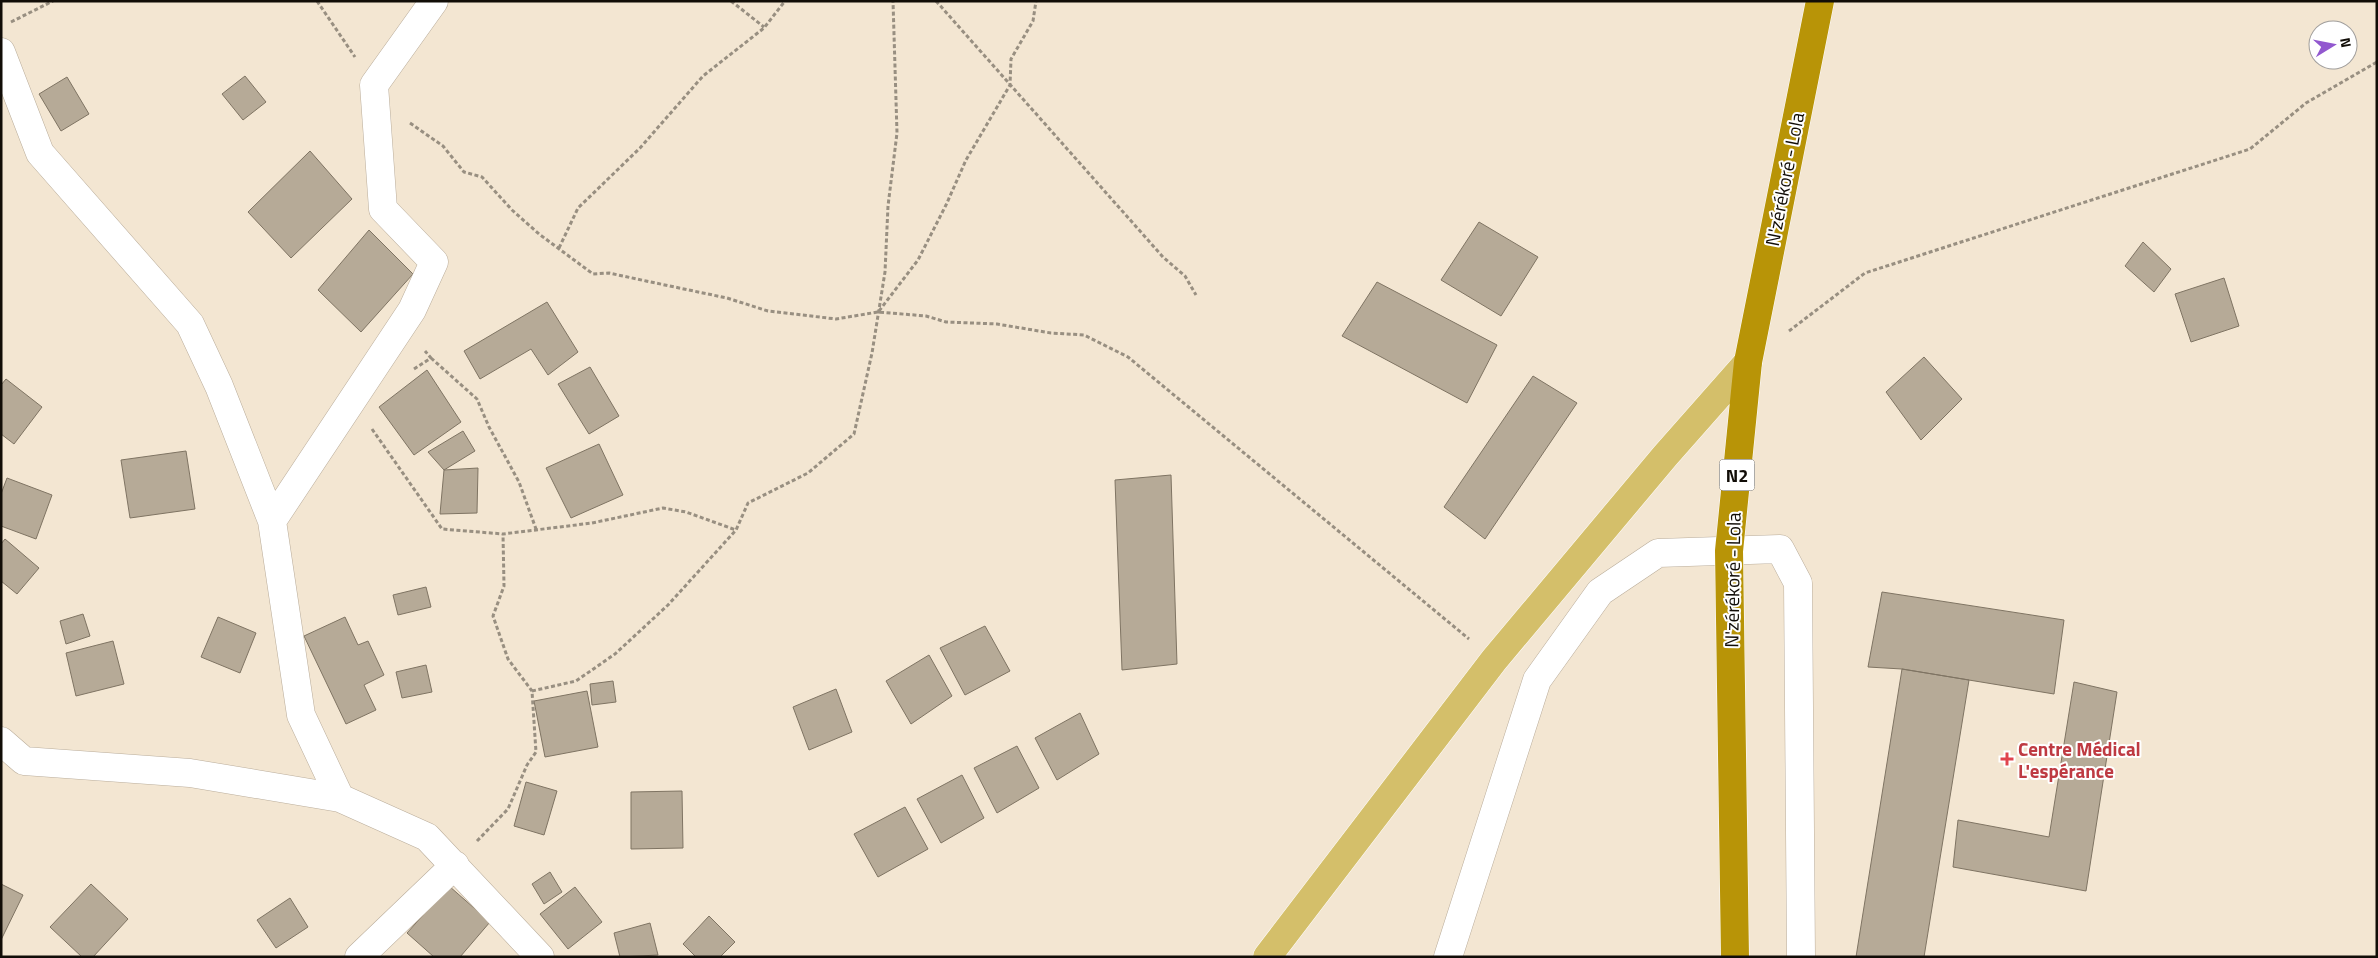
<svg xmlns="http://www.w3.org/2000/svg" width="2378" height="958" font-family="'Titillium Web',sans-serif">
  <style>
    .building { fill: #b6aa97; stroke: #7f7463 }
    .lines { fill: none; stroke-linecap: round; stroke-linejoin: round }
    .minor-casing { stroke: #baad9b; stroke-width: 29 }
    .major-casing { stroke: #fff; stroke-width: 29 }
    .highway-casing { stroke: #fff; stroke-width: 29 }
    .path { stroke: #988f81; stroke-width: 3; stroke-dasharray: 4 2.5; stroke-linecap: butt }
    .minor { stroke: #fff; stroke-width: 28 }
    .major { stroke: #d4bf6a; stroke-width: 28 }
    .highway { stroke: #b89407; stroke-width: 28 }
    .health-dot { fill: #e0444e; stroke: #fff; stroke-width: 2 }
    .labels { text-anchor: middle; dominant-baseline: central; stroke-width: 4; stroke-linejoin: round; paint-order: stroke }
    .shield { fill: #fff; stroke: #585651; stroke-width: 1 }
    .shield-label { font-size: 18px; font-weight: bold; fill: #110d07 }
    .street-label { font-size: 19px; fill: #110d07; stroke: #fff }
    .health-label { font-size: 19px; font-weight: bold; fill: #be3a42; stroke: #fff; text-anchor: start }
  </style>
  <rect width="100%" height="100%" fill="#f3e6d2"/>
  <path class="building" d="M245,76L266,102L243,120L222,94Z
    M67,77L89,114L61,131L39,94Z
    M310,151L352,199L291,258L248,212Z
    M1479,222L1538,257L1501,316L1441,280Z
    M369,230L413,274L361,332L318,290Z
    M2143,242L2171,269L2154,292L2125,266Z
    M2224,278L2239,326L2191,342L2175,294Z
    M1377,282L1497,345L1467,403L1342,336Z
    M547,302L578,352L548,375L531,349L480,379L464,351Z
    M1924,357L1962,399L1921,440L1886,392Z
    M590,367L619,416L589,434L558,384Z
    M427,370L461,422L414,455L379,407Z
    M1533,376L1577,403L1485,539L1444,507Z
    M6,379L42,407L14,444L1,434V385Z
    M463,431L475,451L444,470L428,452Z
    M599,444L623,495L571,518L546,468Z
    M186,451L195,509L130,518L121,460Z
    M478,468L477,513L440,514L444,470Z
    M1171,475L1177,664L1122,670L1115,480Z
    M7,478L52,495L36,539L1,526V494Z
    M5,539L39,568L17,594L1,581V544Z
    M426,587L431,607L398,615L393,595Z
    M1882,592L2064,620L2054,694L1902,669L1868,667Z
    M83,614L90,636L66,644L60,621Z
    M218,617L256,633L240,673L201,657Z
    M345,617L358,645L368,641L384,675L364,685L376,710L346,724L304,636Z
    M985,626L1010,671L965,695L940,648Z
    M113,641L124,684L76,696L66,653Z
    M929,655L952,696L911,724L886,681Z
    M426,665L432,692L402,698L396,672Z
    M1902,669L1969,680L1924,957H1856Z
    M613,681L616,702L592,705L590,684Z
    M2074,682L2117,692L2086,891L1953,867L1958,820L2049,837Z
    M836,689L852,732L809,750L793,707Z
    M587,691L598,747L545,757L534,701Z
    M1080,713L1099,754L1057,780L1035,738Z
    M1017,746L1039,788L997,813L974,768Z
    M962,775L984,818L941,843L917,799Z
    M526,782L557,791L544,835L514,826Z
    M682,791L683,848L631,849V792Z
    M905,807L928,849L878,877L854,834Z
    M550,872L562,892L544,904L532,884Z
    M1,884L23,895L1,940Z
    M91,884L128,919L93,957H82L50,927Z
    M449,886L490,922L460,957H434L407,933Z
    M575,887L602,922L568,949L540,914Z
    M290,898L308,927L276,948L257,920Z
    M709,916L735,942L720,957H696L683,944Z
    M650,923L658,955L620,957L614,933Z"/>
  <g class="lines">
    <g class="minor-casing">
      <path id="minor" d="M1,52L40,153L190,324L219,386L272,521
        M1,741L24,761L190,773L340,798L427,837L540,957
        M340,798L301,715L272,521L412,310L434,262L383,209L374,85L434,1
        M359,957L455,865
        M1448,957L1537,680L1600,592L1658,553L1780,549L1798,583L1801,957"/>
    </g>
    <g class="major-casing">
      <path id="major" d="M1267,957L1494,660L1665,456L1748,362"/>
    </g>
    <g class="highway-casing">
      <path id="highway" d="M1735,957L1729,551L1748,362L1820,1"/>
    </g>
    <path class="path" d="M317,1L355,57
      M731,1L764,27
      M936,1L1163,257L1185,276L1196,295
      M11,22L53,1
      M410,123L443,146L464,172L482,177L512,210L539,234L593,274L609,273L646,281L727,298L768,311L836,319L878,312L926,316L946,322L997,324L1051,333L1084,335L1128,357L1469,639
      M559,248L578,208L640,148L703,76L764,28L785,1
      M879,311L918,260L946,205L966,160L1010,85L1011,59L1033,21L1036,1
      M1789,331L1865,273L2250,149L2306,103L2377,62
      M431,358L477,399L489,427L519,482L536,529
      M414,369L431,358L425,351
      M372,429L442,529L503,534L592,523L663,508L686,512L736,530
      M532,691L576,681L615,654L668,605L736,530L748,503L808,473L854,434L872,353L885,272L888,206L897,133L893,1
      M477,841L508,809L527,765L536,752L532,691L508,659L493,616L504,586L503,534"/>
    <use href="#minor" class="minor"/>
    <use href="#major" class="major"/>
    <use href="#highway" class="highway"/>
  </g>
  <path class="health-dot" d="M2004.5 751.5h5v5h5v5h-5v5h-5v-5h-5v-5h5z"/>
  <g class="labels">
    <rect class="shield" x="1719.5" y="459.5" width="35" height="31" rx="4"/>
    <g class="shield-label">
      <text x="1737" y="475">N2</text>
    </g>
    <g class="street-label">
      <text transform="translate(1784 179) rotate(-79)">N'zérékoré - Lola</text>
      <text transform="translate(1732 580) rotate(-89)">N'zérékoré - Lola</text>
    </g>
    <g class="health-label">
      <text x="2018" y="748">Centre Médical<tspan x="2018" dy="22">L'espérance</tspan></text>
    </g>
  </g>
  <rect width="2378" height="958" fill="none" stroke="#110d07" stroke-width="5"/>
  <g transform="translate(2333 45) rotate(80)"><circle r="24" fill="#ffffff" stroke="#a09e9c"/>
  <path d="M0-4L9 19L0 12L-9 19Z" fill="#9258cf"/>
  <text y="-8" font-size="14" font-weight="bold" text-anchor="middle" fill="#110d07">N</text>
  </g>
</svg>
